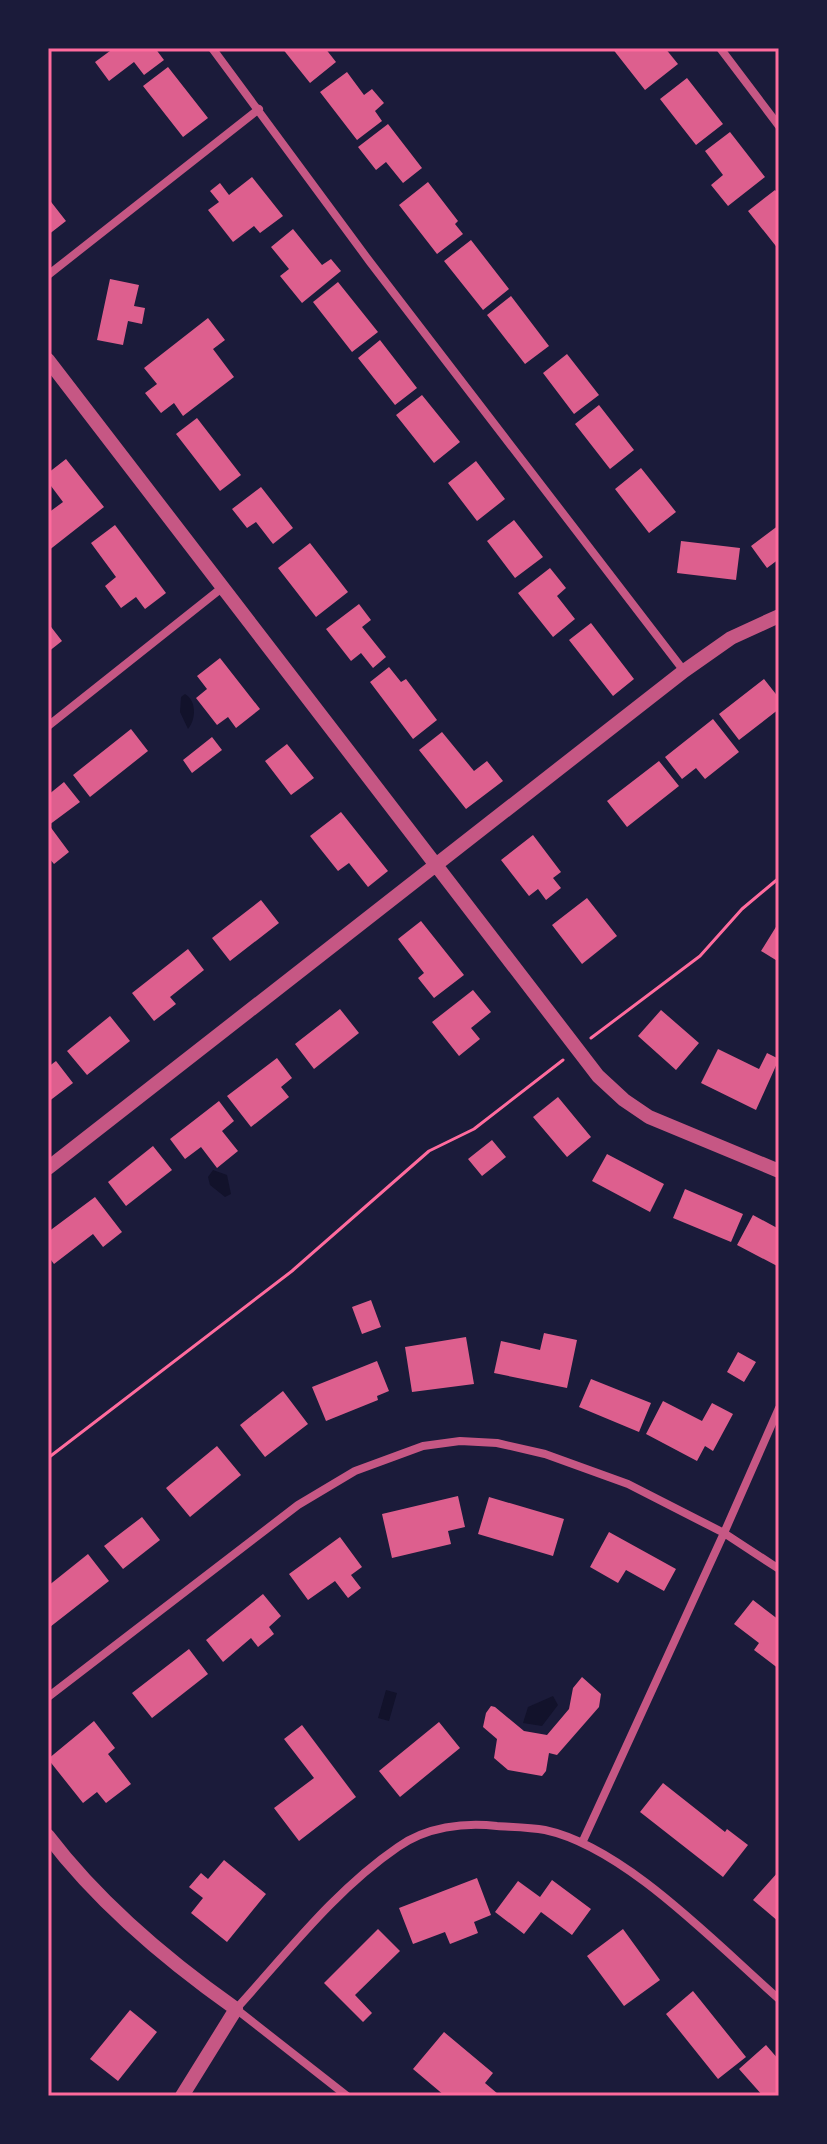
<svg xmlns="http://www.w3.org/2000/svg" width="827" height="2144" font-family="Barlow,sans-serif">
  <style>
    .water { fill: #12122b }
    .building { fill: #dd5f8e }
    .lines { fill: none; stroke-linecap: round; stroke-linejoin: round }
    .path { stroke: #ff6b9d; stroke-width: 3 }
    .minor { stroke: #c65784; stroke-width: 8 }
    .tertiary { stroke: #c65784; stroke-width: 14 }
    .neatline { fill: none; stroke: #ff6b9d; stroke-width: 3 }
  </style>
  <rect width="100%" height="100%" fill="#1b1b3a"/>
  <path class="water" d="M185,694C197,701 196,719 188,729L180,712L181,697Z
    M213,1170L227,1175L231,1194L225,1197L210,1185L208,1177Z
    M386,1690L397,1693L389,1721L378,1718Z
    M553,1696L558,1705L542,1726L523,1723L528,1707Z"/>
  <path class="building" d="M114,48H155L164,60L144,75L134,62L109,81L95,62Z
    M282,48H325L336,62L310,83Z
    M612,48H665L678,64L645,90Z
    M168,67L208,118L183,137L143,86Z
    M347,72L364,95L372,89L384,103L375,111L382,121L357,140L320,92Z
    M687,78L723,124L696,145L660,99Z
    M388,124L422,168L403,183L386,162L376,170L358,147Z
    M730,132L765,177L728,206L711,185L723,175L705,151Z
    M252,177L283,216L260,233L254,226L233,242L208,210L219,202L210,191L220,183L229,195Z
    M428,182L458,221L455,224L463,234L437,254L399,205Z
    M775,190L779,195V250L748,211Z
    M48,198L66,221L48,235Z
    M293,229L322,265L331,259L341,271L302,303L280,276L289,269L271,247Z
    M471,240L509,289L483,310L444,261Z
    M110,279L139,285L134,306L145,308L142,324L128,321L123,345L97,340Z
    M338,282L378,332L352,352L313,302Z
    M511,296L549,346L525,364L487,315Z
    M208,318L225,340L213,349L234,377L183,416L174,403L161,413L145,393L157,384L144,368Z
    M380,340L417,388L395,405L358,358Z
    M567,354L599,395L574,414L543,373Z
    M422,395L460,442L434,463L396,415Z
    M599,405L634,450L610,469L575,424Z
    M197,418L241,475L220,491L176,434Z
    M66,459L104,507L48,551V513L63,502L48,482V473Z
    M476,461L505,499L477,521L448,483Z
    M641,468L676,512L649,533L615,489Z
    M261,487L293,528L273,544L256,522L247,528L232,509Z
    M514,520L543,557L515,578L487,541Z
    M115,525L166,593L145,609L136,597L121,608L105,586L116,577L91,543Z
    M779,525V559L767,568L751,546Z
    M681,541L740,548L736,580L677,573Z
    M310,543L348,592L316,617L278,568Z
    M550,568L566,588L557,596L575,619L553,637L518,593Z
    M359,604L371,620L362,627L386,657L373,668L361,653L351,661L326,629Z
    M48,623L62,641L48,652Z
    M591,623L634,679L613,696L569,640Z
    M220,658L260,709L236,728L228,717L217,725L196,698L207,689L197,676Z
    M389,667L401,682L406,679L437,720L413,739L370,682Z
    M764,679L779,698V709L739,740L719,714Z
    M713,719L739,752L705,779L696,768L682,779L665,757Z
    M131,729L148,751L90,797L73,775Z
    M442,732L474,771L487,761L503,781L466,809L419,750Z
    M212,737L222,750L192,773L183,760Z
    M287,744L314,778L291,795L265,761Z
    M659,761L679,786L627,827L607,801Z
    M64,782L80,802L49,825L69,852L54,864L48,857V795Z
    M341,812L388,871L368,887L349,863L338,871L310,836Z
    M533,835L561,872L553,878L561,888L546,900L538,889L529,896L501,860Z
    M587,898L617,936L582,964L552,925Z
    M261,900L279,923L230,961L212,938Z
    M421,921L464,975L434,998L418,978L424,973L398,939Z
    M779,922V962L761,951Z
    M188,949L204,970L170,997L176,1004L154,1021L132,993Z
    M473,990L491,1012L471,1028L480,1039L459,1056L432,1022Z
    M340,1009L359,1033L314,1069L295,1044Z
    M661,1010L699,1043L676,1070L638,1036Z
    M110,1016L130,1041L87,1075L67,1051Z
    M718,1049L759,1069L767,1053L779,1059L756,1110L701,1083Z
    M277,1058L292,1078L281,1087L289,1097L251,1127L227,1096Z
    M56,1061L73,1083L48,1102V1067Z
    M558,1097L591,1137L567,1157L533,1117Z
    M219,1101L234,1121L222,1131L238,1151L217,1168L201,1147L185,1159L170,1139Z
    M492,1140L506,1157L482,1176L468,1159Z
    M153,1146L172,1170L126,1206L108,1182Z
    M607,1154L664,1184L650,1212L592,1181Z
    M685,1189L743,1214L731,1242L673,1218Z
    M95,1197L122,1232L103,1247L93,1234L54,1264L48,1256V1232Z
    M753,1215L779,1229V1267L737,1245Z
    M371,1300L381,1327L362,1334L352,1307Z
    M544,1333L577,1340L567,1388L494,1373L501,1341L540,1350Z
    M466,1337L474,1384L412,1392L405,1347Z
    M738,1352L756,1362L744,1382L727,1372Z
    M377,1361L389,1391L377,1396L378,1400L326,1421L312,1387Z
    M591,1379L651,1403L639,1432L579,1407Z
    M283,1391L308,1424L265,1457L240,1425Z
    M663,1401L702,1421L712,1403L733,1414L713,1451L705,1446L697,1461L646,1434Z
    M217,1446L241,1475L190,1517L166,1488Z
    M458,1496L465,1527L448,1531L451,1544L392,1558L382,1514Z
    M489,1497L564,1519L553,1556L478,1534Z
    M142,1517L160,1540L123,1569L104,1546Z
    M609,1532L676,1569L664,1591L626,1570L618,1583L590,1567Z
    M340,1537L362,1567L351,1575L361,1588L348,1598L335,1581L308,1600L289,1574Z
    M88,1554L109,1581L50,1627L48,1586Z
    M263,1594L281,1616L269,1627L274,1634L258,1647L251,1638L223,1662L206,1640Z
    M753,1600L779,1620V1669L754,1650L759,1643L734,1624Z
    M189,1649L208,1674L152,1718L132,1693Z
    M582,1677L601,1694L599,1707L557,1755L549,1753L546,1771L542,1776L508,1770L494,1758L497,1739L483,1727L486,1713L491,1706L495,1707L524,1731L547,1735L569,1709L573,1688Z
    M94,1721L115,1748L108,1754L131,1784L106,1803L97,1792L83,1803L48,1759Z
    M439,1722L460,1748L400,1797L379,1771Z
    M302,1725L356,1797L299,1841L274,1808L314,1778L284,1739Z
    M663,1783L725,1832L727,1829L748,1845L723,1877L640,1812Z
    M224,1860L266,1894L227,1942L191,1913L203,1898L189,1887L201,1873L208,1879Z
    M779,1871V1922L753,1900Z
    M477,1878L491,1915L474,1922L478,1933L450,1944L445,1932L413,1944L399,1908Z
    M552,1880L591,1909L572,1935L541,1912L524,1934L495,1912L518,1881L540,1897Z
    M378,1929L400,1951L355,1995L372,2013L363,2022L324,1983Z
    M623,1929L660,1980L624,2006L587,1956Z
    M693,1991L746,2057L718,2079L666,2014Z
    M130,2010L157,2032L118,2081L90,2059Z
    M444,2032L493,2073L485,2083L498,2094L497,2096H445L413,2069Z
    M766,2045L779,2060V2096H763L739,2069Z"/>
  <g class="lines">
    <path class="path" d="M591,1038L700,956L742,909L779,878
      M48,1458L292,1271L429,1151L474,1129L563,1060"/>
    <path class="minor" d="M212,48L370,262L684,671
      M720,48L779,126
      M48,275L259,109
      M48,726L223,587
      M48,1697L298,1505L355,1471L423,1446L460,1441L497,1443L545,1454L628,1484L724,1533L779,1569
      M582,1843L724,1533L779,1408
      M347,2096L236,2009C287,1953 335,1890 398,1847C426,1827 464,1822 497,1826C513,1827 530,1827 545,1830C625,1847 717,1945 779,1999"/>
    <path class="tertiary" d="M48,360L598,1076L624,1100L649,1117L779,1171
      M48,1168L684,671L731,638L779,616
      M48,1836C99,1903 168,1961 236,2009L182,2096"/>
  </g>
  <rect width="827" height="2144" fill="none" stroke="#1b1b3a" stroke-width="100"/>
  <rect x="50" y="50" width="727" height="2044" class="neatline"/>
</svg>
